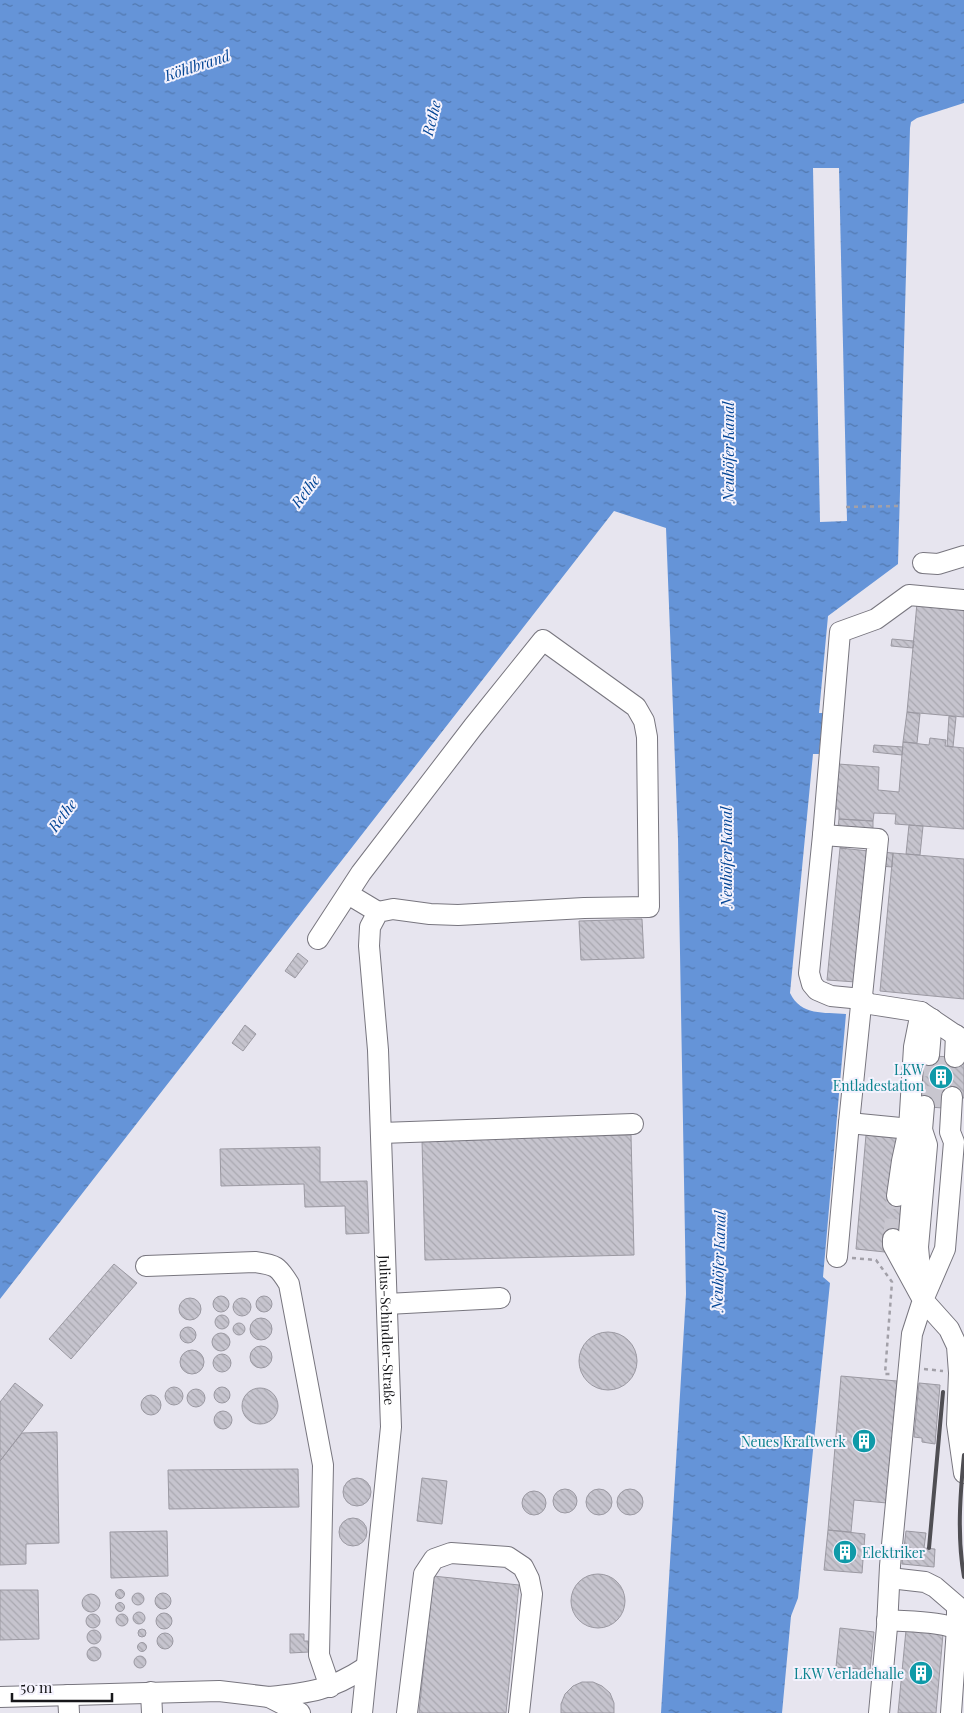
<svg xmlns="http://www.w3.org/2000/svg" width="964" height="1713" font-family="'Playfair Display',serif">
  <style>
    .water { fill: url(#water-ripples) }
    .pier { fill: #e7e5ef }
    .building { fill: url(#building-back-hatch); stroke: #9b99a2 }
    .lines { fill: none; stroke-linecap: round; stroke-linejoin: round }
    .minor-tunnel { stroke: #c8c6cf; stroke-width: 20; stroke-dasharray: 20 10; stroke-linecap: butt }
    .minor-casing { stroke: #78767f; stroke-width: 22 }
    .path { stroke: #a2a0a8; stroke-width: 2.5; stroke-dasharray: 4 4; stroke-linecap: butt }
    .minor { stroke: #fff; stroke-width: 20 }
    .rail { stroke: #4f4e53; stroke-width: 4 }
    .labels { text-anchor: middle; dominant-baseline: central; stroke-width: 4; stroke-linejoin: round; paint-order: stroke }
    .culture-label { font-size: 14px; fill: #0d838f; stroke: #f4f2fd; text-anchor: end }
    .street-label { font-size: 14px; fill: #17171a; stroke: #f4f2fd }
    .water-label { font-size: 15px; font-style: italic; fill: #034595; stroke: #f4f2fd }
  </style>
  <defs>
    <pattern id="water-ripples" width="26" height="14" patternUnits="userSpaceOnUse" patternTransform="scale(1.25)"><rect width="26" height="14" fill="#6594d8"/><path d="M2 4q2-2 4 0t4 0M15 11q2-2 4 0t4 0" fill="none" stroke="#5278ae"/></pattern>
    <pattern id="building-back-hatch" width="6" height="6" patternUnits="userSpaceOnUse" patternTransform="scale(1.25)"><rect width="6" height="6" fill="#c6c4ce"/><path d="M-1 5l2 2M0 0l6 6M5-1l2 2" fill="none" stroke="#a9a8b0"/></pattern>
  </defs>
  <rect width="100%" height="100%" fill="#e7e5ef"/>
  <path class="water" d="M0,0H964V103L917,118L911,122L910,128L898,564L828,616L819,713H823L819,754H813L790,993C801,1016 824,1012 846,1014L823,1277L830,1283L798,1598L791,1616L782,1713H661L686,1294L678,839L666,528L614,511L0,1299Z"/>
  <path class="pier" d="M813,168H839L847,521L820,522Z"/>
  <path class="building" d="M917,603L964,607V717L907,712Z
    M892,639L914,641L913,648L891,646Z
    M907,712L920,714L917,743L903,742Z
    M949,716L956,717L953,747L947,746Z
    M930,738L946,740L945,746L964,748V829L895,824L896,814L874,813L873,821L839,819V809H834L838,764L879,767L878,790L899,792L903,742L929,745Z
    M874,745L903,747L902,755L873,752Z
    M839,819L873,821V830L848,828L846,849L840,848L841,827H838Z
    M909,825L923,826L920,855L906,854Z
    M840,848L869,851L856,982L827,980Z
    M869,851L893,853L892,867L868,865Z
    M893,853L964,859V999L880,991Z
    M642,919L644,958L581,960L579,921Z
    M298,953L308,961L295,978L285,971Z
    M245,1025L256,1034L243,1051L232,1043Z
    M920,1055L964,1058V1098L944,1097L943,1108L916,1106Z
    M631,1135L634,1255L425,1260L422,1140Z
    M866,1135L897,1138L904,1197L900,1240L886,1239L885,1252L856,1249Z
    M320,1147V1182L367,1181L369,1233L346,1234L345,1206L305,1207L304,1184L221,1186L220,1149Z
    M114,1264L137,1283L71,1359L49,1339Z
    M256 1304a8 8 0 1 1 16 0a8 8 0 1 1-16 0Z
    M213 1304a8 8 0 1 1 16 0a8 8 0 1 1-16 0Z
    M179 1309a11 11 0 1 1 22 0a11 11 0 1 1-22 0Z
    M233 1307a9 9 0 1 1 18 0a9 9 0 1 1-18 0Z
    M215 1322a7 7 0 1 1 14 0a7 7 0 1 1-14 0Z
    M250 1329a11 11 0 1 1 22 0a11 11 0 1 1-22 0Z
    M233 1329a6 6 0 1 1 12 0a6 6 0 1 1-12 0Z
    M180 1335a8 8 0 1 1 16 0a8 8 0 1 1-16 0Z
    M579 1361a29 29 0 1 1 58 0a29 29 0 1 1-58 0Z
    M212 1342a9 9 0 1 1 18 0a9 9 0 1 1-18 0Z
    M250 1357a11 11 0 1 1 22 0a11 11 0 1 1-22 0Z
    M180 1362a12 12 0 1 1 24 0a12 12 0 1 1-24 0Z
    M213 1363a9 9 0 1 1 18 0a9 9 0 1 1-18 0Z
    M841,1376L897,1381L887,1503L854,1500L851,1532L828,1530Z
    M15,1383L43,1405L0,1461V1402Z
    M919,1383L940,1385L935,1444L922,1442V1438L914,1437Z
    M214 1395a8 8 0 1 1 16 0a8 8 0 1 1-16 0Z
    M165 1396a9 9 0 1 1 18 0a9 9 0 1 1-18 0Z
    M242 1406a18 18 0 1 1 36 0a18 18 0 1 1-36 0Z
    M187 1398a9 9 0 1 1 18 0a9 9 0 1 1-18 0Z
    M141 1405a10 10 0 1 1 20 0a10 10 0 1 1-20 0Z
    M214 1420a9 9 0 1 1 18 0a9 9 0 1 1-18 0Z
    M57,1432L59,1543L26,1544V1564L0,1565V1461L22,1433Z
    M298,1469L299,1507L169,1509L168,1470Z
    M343 1492a14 14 0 1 1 28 0a14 14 0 1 1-28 0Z
    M422,1478L447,1481L442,1524L417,1521Z
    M617 1502a13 13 0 1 1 26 0a13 13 0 1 1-26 0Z
    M553 1501a12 12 0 1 1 24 0a12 12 0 1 1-24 0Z
    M586 1502a13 13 0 1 1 26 0a13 13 0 1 1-26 0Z
    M522 1503a12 12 0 1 1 24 0a12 12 0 1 1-24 0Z
    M339 1532a14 14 0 1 1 28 0a14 14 0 1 1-28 0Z
    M828,1530L865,1534L862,1573L824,1570Z
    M167,1531L168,1576L111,1578L110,1532Z
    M906,1531L926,1533L924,1548L935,1549L934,1567L902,1564Z
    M571 1601a27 27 0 1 1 54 0a27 27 0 1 1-54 0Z
    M433,1576L519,1585L506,1713H419Z
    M115.5 1594a4.5 4.5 0 1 1 9 0a4.5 4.5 0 1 1-9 0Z
    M0,1590H38L39,1639L0,1640Z
    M155 1601a8 8 0 1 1 16 0a8 8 0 1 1-16 0Z
    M132 1599a6 6 0 1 1 12 0a6 6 0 1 1-12 0Z
    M82 1603a9 9 0 1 1 18 0a9 9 0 1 1-18 0Z
    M115.5 1607a4.5 4.5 0 1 1 9 0a4.5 4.5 0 1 1-9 0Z
    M133 1618a6 6 0 1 1 12 0a6 6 0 1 1-12 0Z
    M156 1621a8 8 0 1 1 16 0a8 8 0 1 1-16 0Z
    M116 1620a6 6 0 1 1 12 0a6 6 0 1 1-12 0Z
    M86 1621a7 7 0 1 1 14 0a7 7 0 1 1-14 0Z
    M840,1628L874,1632L870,1670L836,1667Z
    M138 1633a4 4 0 1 1 8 0a4 4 0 1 1-8 0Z
    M906,1630L943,1634L936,1713H898Z
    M87 1637a7 7 0 1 1 14 0a7 7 0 1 1-14 0Z
    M157 1641a8 8 0 1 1 16 0a8 8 0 1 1-16 0Z
    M290,1634H304V1641H308L309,1652L290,1653Z
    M137.5 1647a4.5 4.5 0 1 1 9 0a4.5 4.5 0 1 1-9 0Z
    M87 1654a7 7 0 1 1 14 0a7 7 0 1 1-14 0Z
    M134 1662a6 6 0 1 1 12 0a6 6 0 1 1-12 0Z
    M582,1682H593L602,1686L610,1693L614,1703V1713H561V1704L565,1694L573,1686Z"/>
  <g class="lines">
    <path class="minor-tunnel" d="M924,1106L929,1056
      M939,1107L942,1056
      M893,1239L897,1196"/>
    <g class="minor-casing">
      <g id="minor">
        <path d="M923,563L938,564L964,556"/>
        <path d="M964,600L909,595L876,619L840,632L823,835L809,973L812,984L817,990L831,996L862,999L870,1004L921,1012L964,1041"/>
        <path d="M823,835L878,839L849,1123L837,1257"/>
        <path d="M348,894L378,912"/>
        <path id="s1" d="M318,939L361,873L473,727L543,640L636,707L644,721L647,737L649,907L584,908L458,915L430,914L393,909L378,912L370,927L369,946L378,1050L391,1427L362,1713"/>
        <path d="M929,1055L932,1019"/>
        <path d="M955,1057L956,1035"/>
        <path d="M952,1097L950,1132L954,1142L945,1249L923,1300L949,1329L957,1346L959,1373L957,1424L964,1473"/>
        <path d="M849,1123L921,1130"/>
        <path d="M922,1130L927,1145L918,1247L922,1291"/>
        <path d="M381,1133L633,1124"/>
        <path d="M897,1196L902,1161L909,1129L914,1047L921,1012"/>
        <path d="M146,1266L255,1262C276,1265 278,1266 289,1284L323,1465L319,1655L330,1687"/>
        <path d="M915,1271L908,1246L916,1147L922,1130L924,1106"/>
        <path d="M387,1304L500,1298"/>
        <path d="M890,1578L925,1582L935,1587L964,1612"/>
        <path d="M887,1620C910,1622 944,1621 964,1632"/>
        <path d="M151,1692L152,1713"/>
        <path d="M68,1695L69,1713"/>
        <path d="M0,1697L219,1691L269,1697L300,1713"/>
        <path d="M269,1697C310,1693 331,1690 366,1667"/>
        <path d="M407,1713L424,1574L434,1559L451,1553L508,1557L523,1567L529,1579L532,1594L519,1713"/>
        <path d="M879,1713L887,1627L890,1566L912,1334L923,1300L893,1245V1239"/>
        <path d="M951,1713L957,1628V1607"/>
      </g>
    </g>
    <path class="path" d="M846,507L899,506
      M852,1258L876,1260L892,1282L885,1374H892
      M924,1369L943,1371"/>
    <use href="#minor" class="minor"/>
    <path class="rail" d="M964,1455C960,1496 957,1537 964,1577
      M929,1548L943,1392"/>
  </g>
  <defs>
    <g id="building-disc" transform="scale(1.25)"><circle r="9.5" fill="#0f9aa8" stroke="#f4f2fd"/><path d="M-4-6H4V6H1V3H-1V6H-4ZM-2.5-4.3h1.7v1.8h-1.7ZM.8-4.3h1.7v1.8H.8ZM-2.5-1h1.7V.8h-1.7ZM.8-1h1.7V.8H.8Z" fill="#fff"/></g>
  </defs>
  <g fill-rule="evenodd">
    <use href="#building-disc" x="941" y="1077"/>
    <use href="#building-disc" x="864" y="1441"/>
    <use href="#building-disc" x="845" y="1552"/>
    <use href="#building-disc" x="921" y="1673"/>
  </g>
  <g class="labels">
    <g class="culture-label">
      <text x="924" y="1069">LKW<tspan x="924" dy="16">Entladestation</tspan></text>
      <text x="846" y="1441">Neues Kraftwerk</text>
      <text x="862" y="1552" text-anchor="start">Elektriker</text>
      <text x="904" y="1673">LKW Verladehalle</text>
    </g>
    <g class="street-label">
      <text stroke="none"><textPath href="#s1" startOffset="1384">Julius-Schindler-Straße</textPath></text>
    </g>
    <g class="water-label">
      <text transform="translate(197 65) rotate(-18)">Köhlbrand</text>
      <text transform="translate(431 118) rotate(-76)">Rethe</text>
      <text transform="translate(728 452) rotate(-90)">Neuhöfer Kanal</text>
      <text transform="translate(305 491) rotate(-53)">Rethe</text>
      <text transform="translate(62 815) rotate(-53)">Rethe</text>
      <text transform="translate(726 857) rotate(-90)">Neuhöfer Kanal</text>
      <text transform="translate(718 1261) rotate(-88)">Neuhöfer Kanal</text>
    </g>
  </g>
  <path d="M12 1693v8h100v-8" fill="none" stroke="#17171a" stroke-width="2.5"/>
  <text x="20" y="1693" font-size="15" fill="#17171a" stroke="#f4f2fd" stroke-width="4" paint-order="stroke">50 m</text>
</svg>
